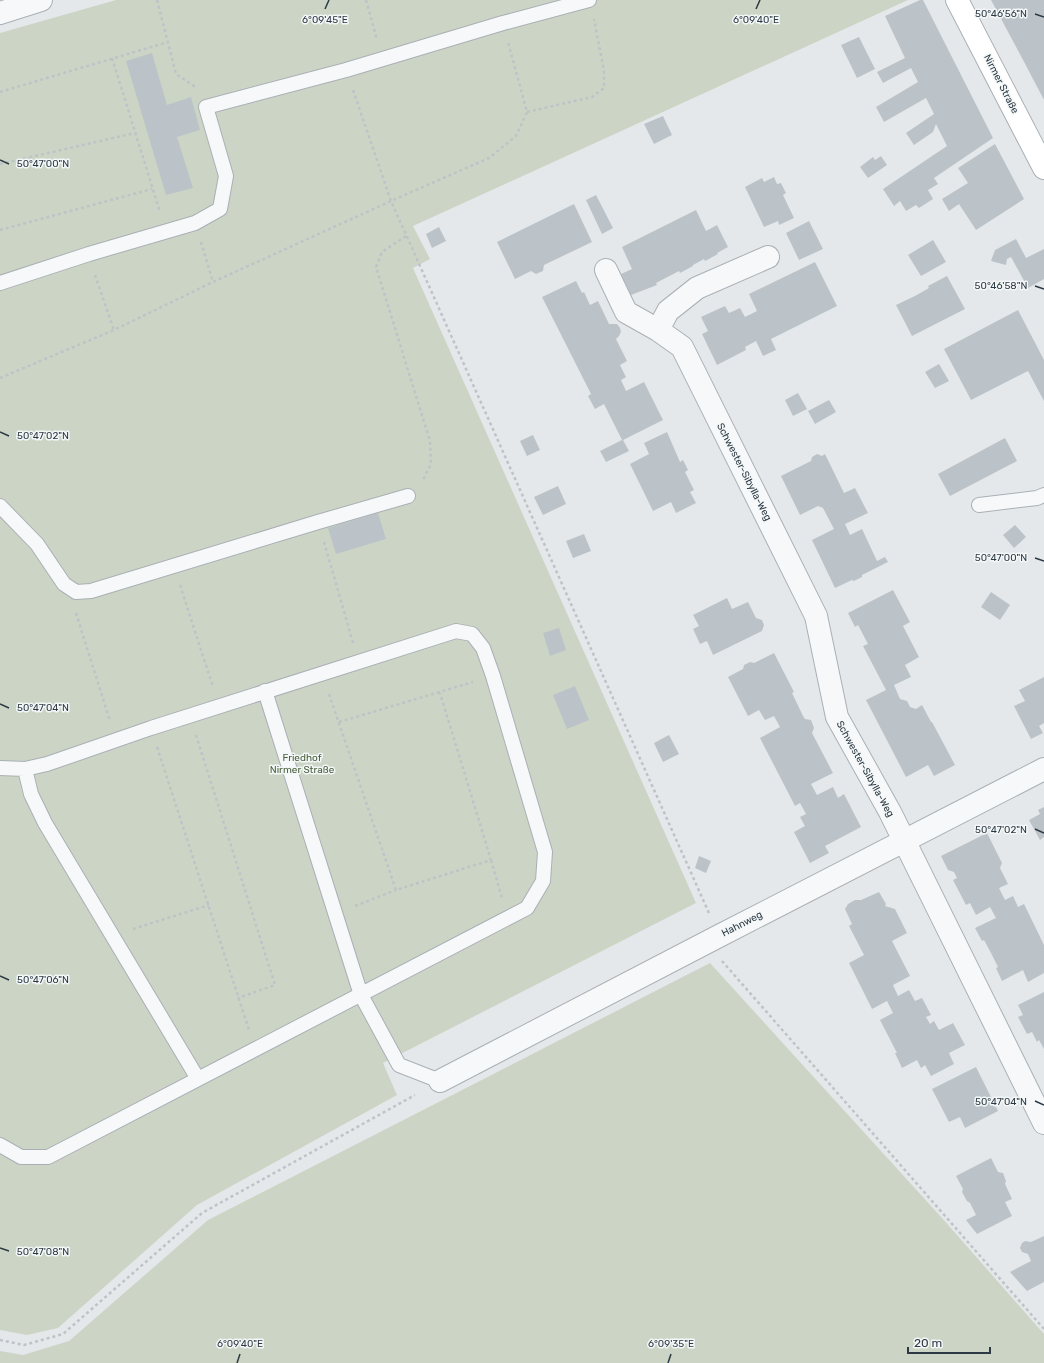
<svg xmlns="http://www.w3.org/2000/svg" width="1044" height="1363" font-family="Rubik,sans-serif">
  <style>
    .green { fill: #ccd5c5 }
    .building { fill: #bbc3c8 }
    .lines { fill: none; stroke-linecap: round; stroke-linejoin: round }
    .lane-casing { stroke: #a9b0b5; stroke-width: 16 }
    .street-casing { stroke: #a9b0b5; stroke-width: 24 }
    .secondary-casing { stroke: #a9b0b5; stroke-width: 24 }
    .path { stroke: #bec3c7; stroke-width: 2.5; stroke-dasharray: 3 3; stroke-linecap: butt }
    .lane { stroke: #f7f8fa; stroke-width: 14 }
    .street { stroke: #f7f8fa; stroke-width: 22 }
    .secondary { stroke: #fff; stroke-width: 22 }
    .ticks { fill: none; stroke: #2c3943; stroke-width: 1.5 }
    .labels { text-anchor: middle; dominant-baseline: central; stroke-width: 3; stroke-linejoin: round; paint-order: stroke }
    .street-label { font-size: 10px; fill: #2c3943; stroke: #f4f7f8 }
    .park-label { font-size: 10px; fill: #485f3a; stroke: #f4f7f8 }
    .ticks-label { font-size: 10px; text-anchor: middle; fill: #2c3943; stroke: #f4f7f8; stroke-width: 3; stroke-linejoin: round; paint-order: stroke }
  </style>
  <rect width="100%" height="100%" fill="#e4e8eb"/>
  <path class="green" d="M116,0H908L413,226L430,259L413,268L696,903L383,1063L397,1095L197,1205L58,1328L27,1335L0,1330V33Z
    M710,963L942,1218L1044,1334V1363H0V1351L23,1355L69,1341L208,1220Z"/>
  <path class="building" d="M920,0H923L993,138L934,178L938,184L928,190L933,199L919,208L916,205L906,211L900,201L894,206L883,189L947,146L936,124L933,132L914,145L906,133L934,114L926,98L884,122L876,107L918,82L911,68L883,83L877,72L905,58L885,16Z
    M991,0H1044V100L1022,58Z
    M859,37L875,69L857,78L841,45Z
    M152,53L167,105L191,97L200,130L177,137L193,188L166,195L126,61Z
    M663,116L672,135L654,144L644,124Z
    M995,144L1024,199L976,230L959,204L949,211L942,199L968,183L958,168Z
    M881,156L887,165L868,178L860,167L873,157L875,160Z
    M774,177L777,184L781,183L786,193L783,195L794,218L779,225L778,221L764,227L745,187L762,178L764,182Z
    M596,195L613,228L602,234L586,200Z
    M574,204L592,242L544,265L543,271L536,274L531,271L515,279L497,242Z
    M696,210L706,231L717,225L728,247L717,253L718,254L705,261L704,259L693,265V266L680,273L679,271L656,283L657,285L631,295L621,274L632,269L622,247Z
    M809,221L823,249L799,260L786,233Z
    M439,227L446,241L432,248L426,234Z
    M1016,239L1026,258L1044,249V279L1028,288L1011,257L1007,259L1006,265L991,261L995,250Z
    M933,240L946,262L921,276L908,255Z
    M815,262L837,306L771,339L776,350L763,356L756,341L745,347L746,350L717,365L702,334L708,331L701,317L725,306L729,313L740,308L745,317L757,311L749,294Z
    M947,276L965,309L912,336L896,305L915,296L929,288L928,286Z
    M576,281L582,293L584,292L590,305L598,301L609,324H617L620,328L621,332L619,336L616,339L627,361L620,365L626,377L621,380L626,391L644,382L663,420L623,440L629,451L606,462L600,451L622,440L604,404L595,409L588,396L591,394L542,297Z
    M1018,310L1044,360V401L1028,371L971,400L944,349Z
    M939,364L949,381L935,388L925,372Z
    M798,393L807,409L793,416L785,400Z
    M829,400L836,412L815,424L808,411Z
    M667,432L680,462L683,460L688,470L685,472L694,490L690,492L696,503L676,513L671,502L653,511L630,464L649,454L644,443Z
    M533,435L540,450L527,456L520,441Z
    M1005,438L1017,461L950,496L938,474Z
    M817,454L822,456L825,454L844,493L855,488L868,513L845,524L850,535L862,529L877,561L885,557L888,562L862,575V577L854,581L852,580L835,588L812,540L834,529L823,508L818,506L800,515L781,476L811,461L812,457Z
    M558,486L566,504L543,515L534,497Z
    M378,513L386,539L336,554L328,528Z
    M1015,525L1026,537L1014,548L1003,535Z
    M584,534L591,551L573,558L566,541Z
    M893,590L910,622L903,626L919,657L905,665L911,677L894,685L900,699L907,701L910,707L916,709L922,705L931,722H932L955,765L934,776L928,765L906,777L866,700L886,690L863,646L868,644L858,625L855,627L848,613Z
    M991,592L1010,605L1000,620L981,607Z
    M727,598L732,609L748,602L756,618L762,620L764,625L762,631L713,655L707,641L700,644L693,629L699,626L693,615Z
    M559,628L566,650L550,656L543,633Z
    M774,653L794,692L792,693L803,716L805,719L811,720L814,728L812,733L833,773L811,784L817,795L833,787L838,798L844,794L861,827L825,846L829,853L810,863L794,832L805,826L800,817L806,814L800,803L795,806L760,738L780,727L774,716L765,720L759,710L748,716L728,677L743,669L744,665L750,662L754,663Z
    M1044,677V723L1039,726L1043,733L1031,739L1014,706L1025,701L1019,690Z
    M575,686L589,720L567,729L553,695Z
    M669,735L679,754L663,762L654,743Z
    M1044,807V837L1040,840L1029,820L1040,814L1038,810Z
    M987,833L1002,863L1000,868L1008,884L999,888L1005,900L1013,896L1018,907L1024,904L1044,945V973L1028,982L1023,970L1002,981L996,968L998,967L991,953L984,940L982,941L975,928L996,918L990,907L976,915L970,903L966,905L953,880L957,878L954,872L948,870L941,856Z
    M699,856L711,861L706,873L695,868Z
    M879,892L886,904L885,906L895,909L907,933L892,941L910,976L893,985L898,996L909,990L915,1001L922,998L931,1015L926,1017L930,1024L934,1021L939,1030L953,1023L965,1045L949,1053L954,1064L931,1076L925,1065L921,1068L917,1060L902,1068L895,1053H897L880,1020L893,1013L887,1001L872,1009L849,963L864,955L849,926L852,924L845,909L848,904L855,900H861Z
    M1044,992V1049L1039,1040L1037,1042L1032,1032L1027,1034L1018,1017L1023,1015L1018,1005Z
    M976,1067L998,1111L965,1128L960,1117L949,1122L932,1089Z
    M991,1158L998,1172L1003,1173L1006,1181L1005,1184L1012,1199L1005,1202L1012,1216L977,1234L966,1220L976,1215L970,1203L967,1201L962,1192L963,1189L956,1176Z
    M1044,1236V1282L1027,1291L1010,1272L1031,1261L1028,1254L1022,1252L1020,1248L1022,1243L1025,1241L1031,1242Z"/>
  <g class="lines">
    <g class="lane-casing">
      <path id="lane" d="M0,283L89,254L195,223L220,209L226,176L206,107L346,70L503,23L589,0
        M979,505L1037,498L1044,495
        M0,506L37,544L64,584L76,592L91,591L318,522L408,496
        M265,691L361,995L399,1065L440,1081
        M0,768L25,769L31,794L45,823L198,1079
        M0,1145L21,1157H48L527,908L543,881L545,852L493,676L483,648L472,634L456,631L151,728L47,764L25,769"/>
    </g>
    <g class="street-casing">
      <path id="street" d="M0,13L41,0
        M606,270L626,312L658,330L682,347L816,616L837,717L890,812L1044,1123
        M658,330L668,311L697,288L768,257
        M440,1081L719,936L1044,769"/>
    </g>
    <g class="secondary-casing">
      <path id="secondary" d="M957,0L1044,168"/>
    </g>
    <path class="path" d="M157,0L176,74L197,88
      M366,0L377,40
      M112,58L160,212
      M353,90L391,201L709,913
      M0,92L168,42
      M527,112L592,97L604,88V71L594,19
      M0,164L135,133
      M0,230L152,189
      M406,236L382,252L376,267L430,441L431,464L422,482
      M201,242L213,282
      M95,275L114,330
      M0,378L114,330L213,282L391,201L489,158L516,136L527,112L508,42
      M324,542L353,643
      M180,585L213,687
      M76,613L110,721
      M329,694L396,890L491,860L440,693
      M339,722L473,682
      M196,735L275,985L238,998
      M157,747L249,1030
      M491,860L502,898
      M355,906L396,890
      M133,929L209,905
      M722,961L1044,1329
      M0,1340L24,1345L63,1334L202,1213L415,1095"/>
    <use href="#lane" class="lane"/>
    <use href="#street" class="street"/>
    <use href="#secondary" class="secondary"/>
  </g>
  <path class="ticks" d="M325,9L329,0M756,9L760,0M1035,14L1044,17M0,160L9,164M1035,286L1044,289M0,432L9,436M1035,558L1044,561M0,704L9,708M1035,829L1044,833M0,976L9,980M1035,1101L1044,1105M0,1248L9,1251M237,1363L240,1354M668,1363L671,1354"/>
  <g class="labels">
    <g class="street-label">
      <text transform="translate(1001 84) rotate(63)">Nirmer Straße</text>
      <text transform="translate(744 472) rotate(63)">Schwester-Sibylla-Weg</text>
      <text transform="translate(865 769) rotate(61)">Schwester-Sibylla-Weg</text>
      <text transform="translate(742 924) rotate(-27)">Hahnweg</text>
    </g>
    <g class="park-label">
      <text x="302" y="758">Friedhof<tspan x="302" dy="12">Nirmer Straße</tspan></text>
    </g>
  </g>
  <g class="ticks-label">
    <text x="1001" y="17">50°46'56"N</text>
    <text x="325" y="23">6°09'45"E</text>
    <text x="756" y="23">6°09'40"E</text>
    <text x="43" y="167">50°47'00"N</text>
    <text x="1001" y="289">50°46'58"N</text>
    <text x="43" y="439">50°47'02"N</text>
    <text x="1001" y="561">50°47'00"N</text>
    <text x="43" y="711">50°47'04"N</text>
    <text x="1001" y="833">50°47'02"N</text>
    <text x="43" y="983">50°47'06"N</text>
    <text x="1001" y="1105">50°47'04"N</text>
    <text x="43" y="1255">50°47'08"N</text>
    <text x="240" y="1347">6°09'40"E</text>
    <text x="671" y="1347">6°09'35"E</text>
  </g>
  <path d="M908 1347v6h82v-6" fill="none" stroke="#2c3943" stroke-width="2"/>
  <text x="914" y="1347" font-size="12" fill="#2c3943" stroke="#f4f7f8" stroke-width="3" paint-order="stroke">20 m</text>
</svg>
